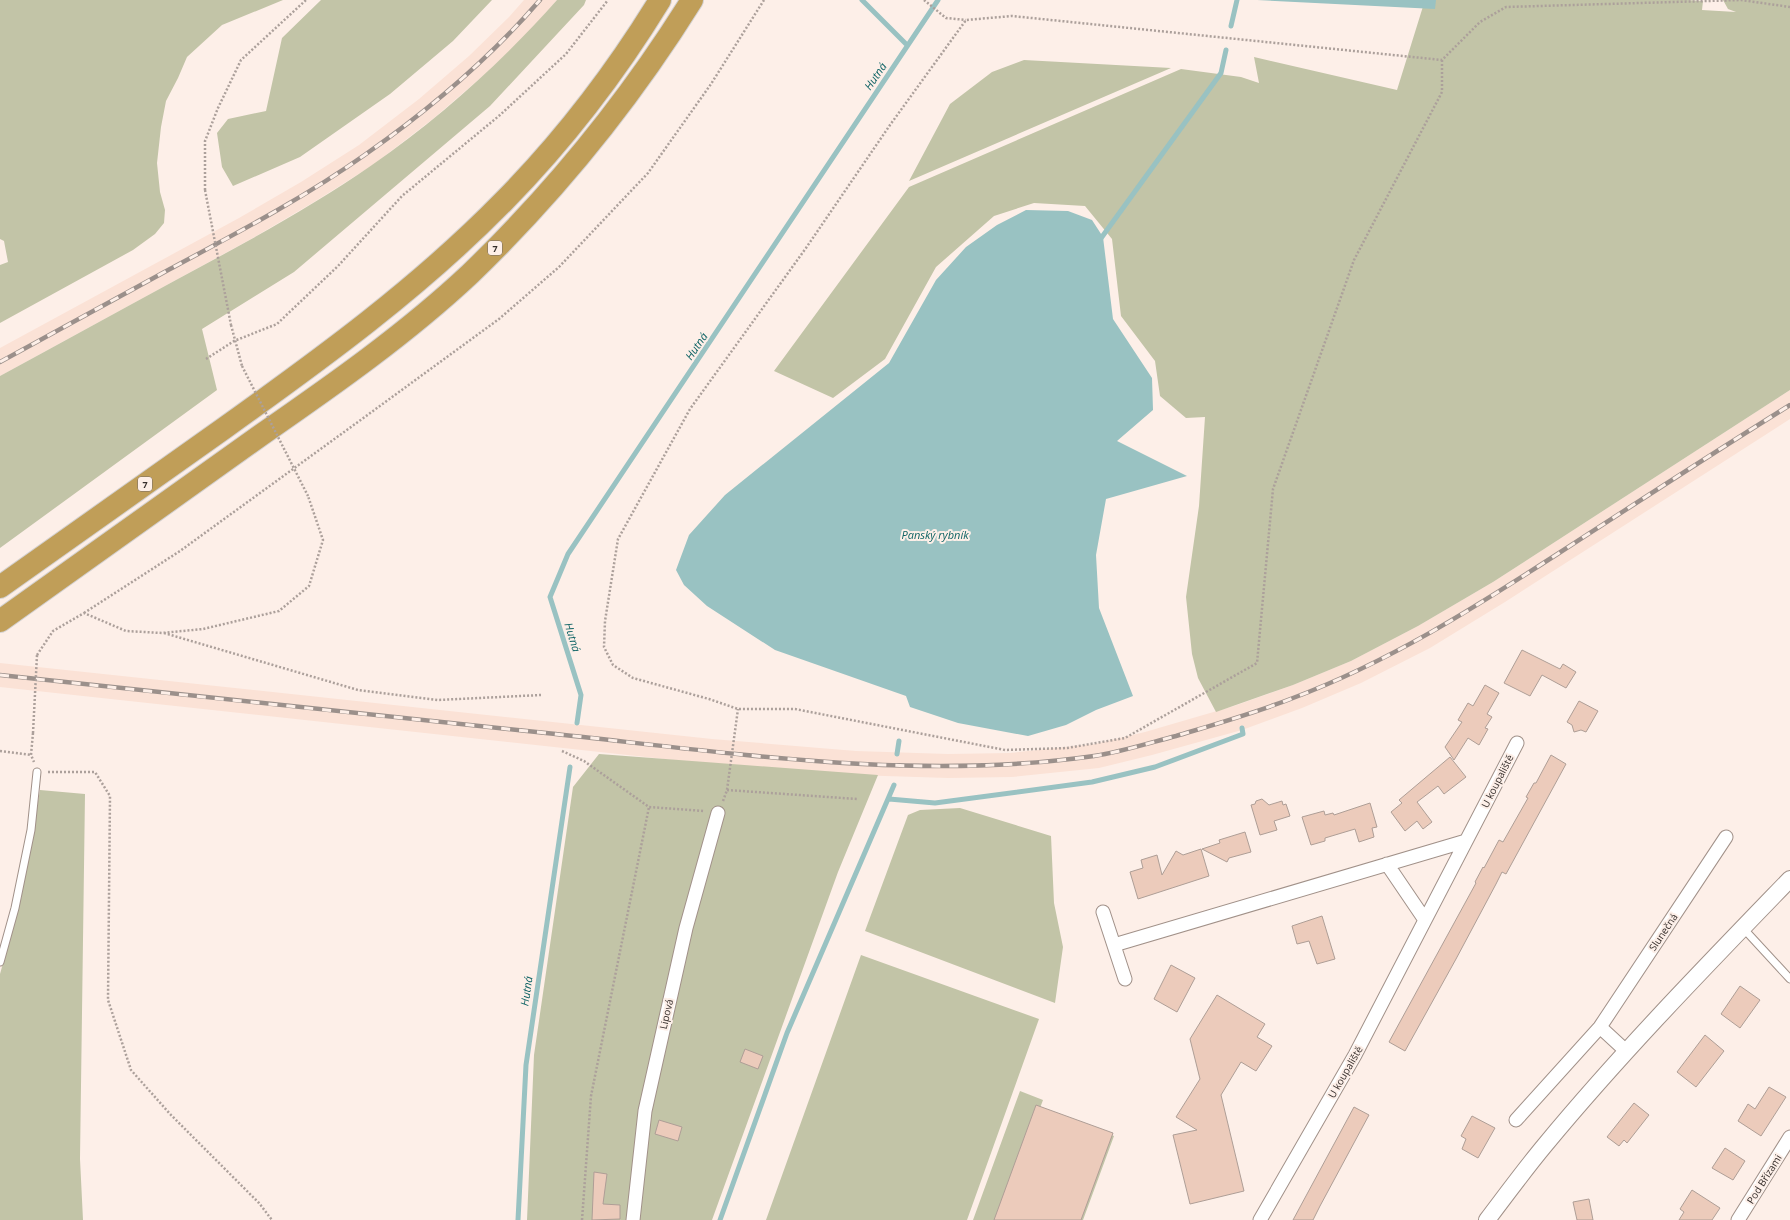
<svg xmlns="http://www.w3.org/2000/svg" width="1790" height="1220" font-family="'Open Sans',sans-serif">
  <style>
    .built { fill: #fbe2d6 }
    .green { fill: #c2c4a7 }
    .water { fill: #99c2c2 }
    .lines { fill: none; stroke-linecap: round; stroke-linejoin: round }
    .stream { stroke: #99c2c2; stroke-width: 5 }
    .building { fill: #eccbbb; stroke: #ae9e96 }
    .service-casing { stroke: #a19189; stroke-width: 9 }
    .minor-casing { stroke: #a19189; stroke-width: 15 }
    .tertiary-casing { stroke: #a19189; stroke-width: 18 }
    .trunk-casing { stroke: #d3d1d1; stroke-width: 24 }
    .path { stroke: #aca09b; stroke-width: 2.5; stroke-dasharray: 2 2; stroke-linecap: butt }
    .service { stroke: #fff; stroke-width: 7 }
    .minor { stroke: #fff; stroke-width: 13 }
    .tertiary { stroke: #fff; stroke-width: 16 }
    .trunk { stroke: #c09e58; stroke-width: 22 }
    .rail-casing { stroke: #9b908b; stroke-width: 4.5 }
    .rail { stroke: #fdefe8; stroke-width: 3; stroke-dasharray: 9; stroke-linecap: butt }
    .path-bridge { stroke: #aca09b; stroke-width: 2.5; stroke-dasharray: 2 2; stroke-linecap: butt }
    .labels { text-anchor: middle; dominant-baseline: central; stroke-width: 4; stroke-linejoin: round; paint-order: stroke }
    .shield { fill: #fdefe8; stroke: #726964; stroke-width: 1 }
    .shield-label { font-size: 9px; font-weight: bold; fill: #362f2c }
    .street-label { font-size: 10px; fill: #362f2c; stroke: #fdefe8 }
    .water-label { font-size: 11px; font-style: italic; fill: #0e6364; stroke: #fdefe8 }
  </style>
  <rect width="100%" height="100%" fill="#fdefe8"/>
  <path class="built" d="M524,0H557L527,34L485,74L434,118L373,165L314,202L251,239L0,376V348L239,218L301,182L359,145L419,99L469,56L509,17Z
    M1790,390V419L1505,602L1430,648L1361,683L1302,708L1242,730L1152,755L1099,768L1012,777L948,778L854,775L710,764L0,687V663L712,739L856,751L948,754L1010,753L1095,744L1145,732L1234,706L1293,685L1351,661L1418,626L1493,582Z"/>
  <path class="green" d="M0,0H283L222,25L187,57L178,78L166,101L161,127L157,163L160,192L165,210L164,223L155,234L133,250L0,323V265L8,262L4,241L0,239Z
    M321,0H492L453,41L390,94L300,157L233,186L222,167L217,133L228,119L266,111L282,38Z
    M557,0H586L584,5L490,106L294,272L202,329L217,390L0,548V376C59,344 117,312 176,280C243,244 310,208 372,165C440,118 502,62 557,0Z
    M1425,0H1687L1703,1L1702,10L1736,12L1728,9L1723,0H1790V390L1493,582L1418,626L1351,661L1293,685L1216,712L1198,678L1192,654L1186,597L1199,506L1205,417L1186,418L1160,396L1155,361L1121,316L1112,239L1085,206L1034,203L994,216L936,267L885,359L833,398L774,371L909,187L1181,69L1241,77L1259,83L1254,57L1397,90Z
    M1024,60L1171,68L909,181L950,104L992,72Z
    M599,754L878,775L838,872L712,1220H527L534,1055L573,787Z
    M40,790L85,794L80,1159L83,1220H0V974L21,899Z
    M960,808L1051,836L1054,903L1063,947L1055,1003L865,931L908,815L920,810Z
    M861,955L1039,1019L967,1220H766Z
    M1020,1091L1043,1100L1040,1108L1114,1136L1083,1220H973Z"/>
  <path class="water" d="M1257,0H1436L1435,9Z
    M1026,210L1068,211L1092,220L1103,237L1113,319L1152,378L1153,410L1117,441L1187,476L1106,499L1096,555L1099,608L1133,696L1096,710L1066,725L1028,736L958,723L910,707L906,696L775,650L707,606L684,585L676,570L689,535L725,495L889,363L936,280L966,247L997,225Z"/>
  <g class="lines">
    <path class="stream" d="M862,0L907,45
      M1231,26L1237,0
      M1099,241L1221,73L1226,50
      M577,723L581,695L550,597L568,554L938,0
      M897,754L899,741
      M889,799L935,803L1092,782L1155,767L1243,734L1242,728
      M518,1220L526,1065L570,767
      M720,1220L787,1033L894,785"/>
  </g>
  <path class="building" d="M1522,650L1560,669L1563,664L1576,672L1566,688L1542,675L1530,696L1504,683Z
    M1485,685L1499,693L1487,714L1492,717L1485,728L1488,729L1479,745L1468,738L1454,760L1445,747L1462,722L1458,720L1468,703L1473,706Z
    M1579,701L1598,711L1586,732L1581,730L1574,732L1572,725L1567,722Z
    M1551,755L1566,764L1506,874L1502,872L1496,884L1456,959L1405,1051L1389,1042L1476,883L1475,882L1483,867L1484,868L1499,840L1503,842L1528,798L1526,797L1534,783H1536Z
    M1450,757L1466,777L1444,794L1438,786L1417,802L1432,822L1423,829L1417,821L1405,831L1391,812L1402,803L1399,800Z
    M1262,799L1269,805L1282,801L1283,805L1286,804L1290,816L1274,821L1277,830L1260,835L1251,805L1255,804L1256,801Z
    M1370,803L1377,827L1372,828L1374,837L1359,842L1355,829L1325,838V841L1311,845L1302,817L1324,811L1325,815L1333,813L1334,815Z
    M1245,832L1251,852L1229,858L1227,862L1202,849L1220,843L1219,840Z
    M1201,849L1209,876L1138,899L1130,872L1143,868L1141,860L1157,855L1162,875L1176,851L1183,855Z
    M1322,916L1335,959L1317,964L1309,941L1297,944L1292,926Z
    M1171,965L1195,978L1177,1012L1154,999Z
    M1740,986L1760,1000L1740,1028L1721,1014Z
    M1217,995L1265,1024L1257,1037L1272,1046L1256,1071L1241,1062L1221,1095L1244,1191L1190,1204L1173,1135L1197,1130L1176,1117L1200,1079L1190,1039Z
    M1705,1035L1724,1051L1696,1087L1677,1072Z
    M745,1049L763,1056L758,1069L740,1062Z
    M1769,1087L1786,1097L1761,1136L1738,1121L1748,1104L1755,1109Z
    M1634,1103L1649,1115L1627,1143L1624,1140L1619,1146L1607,1137Z
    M1036,1105L1113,1133L1081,1220H994Z
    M1354,1107L1369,1115L1320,1206L1313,1220H1293Z
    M1472,1116L1495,1128L1478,1158L1462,1149L1466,1139L1461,1136Z
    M659,1120L682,1127L678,1141L655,1134Z
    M1725,1148L1745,1161L1733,1180L1712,1168Z
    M594,1172L607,1174L603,1204L620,1205V1219L592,1220Z
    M1692,1190L1720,1208L1712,1220H1679L1684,1212L1680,1209Z
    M1589,1199L1593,1220H1577L1573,1202Z"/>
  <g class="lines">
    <g class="service-casing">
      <path id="service" d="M1743,928L1790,979
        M0,962L15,908L31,830L37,772"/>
    </g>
    <g class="minor-casing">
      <path id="minor" d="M1387,864L1425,920
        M1103,912L1125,979
        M1114,945L1466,841
        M1600,1027L1626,1051
        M1516,1120L1600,1027L1726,837
        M633,1220L645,1111L686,928L718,813
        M1260,1220L1355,1055L1517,743
        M1738,1220L1790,1137"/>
    </g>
    <g class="tertiary-casing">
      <path id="tertiary" d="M1487,1220C1506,1195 1525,1169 1545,1145C1622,1052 1706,966 1790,879"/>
    </g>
    <g class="trunk-casing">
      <path id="trunk" d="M0,587C74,534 149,482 223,429C321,359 419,288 504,201C563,141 616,72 660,0
        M0,621C87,559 174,497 261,435C333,385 406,334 470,274C556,191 629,101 692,0"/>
    </g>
    <path class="path" d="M924,0L946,18L966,20
      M1442,60V92L1354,260L1273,489L1257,663L1125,738L1067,748L1005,750L795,709H738L709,699L633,678L613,665L604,647L605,621L618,539L690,409L806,248L890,125L966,20L1012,16L1442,60L1480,22L1506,7L1741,0L1790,7
      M205,190V141L218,108L241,60L306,0
      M231,325L242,366
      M206,359L234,341L277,324L338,266L402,196L500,115L566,54L608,0
      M84,613L180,551L362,419L499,319L559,267L648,173L711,84L764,0
      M164,633L358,690L438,700L541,695
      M37,655L53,631L84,613L126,631L162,633L203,629L279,611L309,586L323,540L308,496
      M33,733L31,755L34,762
      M0,751L31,755
      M562,751L584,761L649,807L704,811
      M48,772H95L110,796L108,1000L131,1070L170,1114L259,1203L272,1220
      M727,790L857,799
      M723,801L727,790L738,709
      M582,1220L591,1096L649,807"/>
    <use href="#service" class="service"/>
    <use href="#minor" class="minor"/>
    <use href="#tertiary" class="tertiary"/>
    <use href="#trunk" class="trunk"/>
    <g class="rail-casing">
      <path id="rail" d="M0,362C57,331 113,300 170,269C237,233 304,198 366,154C429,110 490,58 540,0
        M0,675C182,695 364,714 546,733C726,752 914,782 1094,756C1121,752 1149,743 1176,736C1216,724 1255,713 1293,698C1389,662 1474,608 1559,553C1636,503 1713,453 1790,405"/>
    </g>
    <use href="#rail" class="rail"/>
    <path class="path-bridge" d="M205,190L231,325
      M242,366L308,496
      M33,733L37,655"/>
  </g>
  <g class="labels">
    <g class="shield">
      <rect x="488" y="241" width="14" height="14" rx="3"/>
      <rect x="138" y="477" width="14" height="14" rx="3"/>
    </g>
    <g class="shield-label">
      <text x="495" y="248">7</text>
      <text x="145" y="484">7</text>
    </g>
    <g class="street-label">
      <text transform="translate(1497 781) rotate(-63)">U koupaliště</text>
      <text transform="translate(1663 932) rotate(-56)">Slunečná</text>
      <text transform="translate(666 1014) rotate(-77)">Lipová</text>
      <text transform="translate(1345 1072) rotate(-60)">U koupaliště</text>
      <text transform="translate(1764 1179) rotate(-58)">Pod Břízami</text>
    </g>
    <g class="water-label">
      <text transform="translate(875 76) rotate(-56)">Hutná</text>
      <text transform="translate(696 346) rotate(-56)">Hutná</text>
      <text x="935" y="534">Panský rybník</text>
      <text transform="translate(573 637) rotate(73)">Hutná</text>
      <text transform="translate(526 991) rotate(-82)">Hutná</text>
    </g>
  </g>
</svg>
